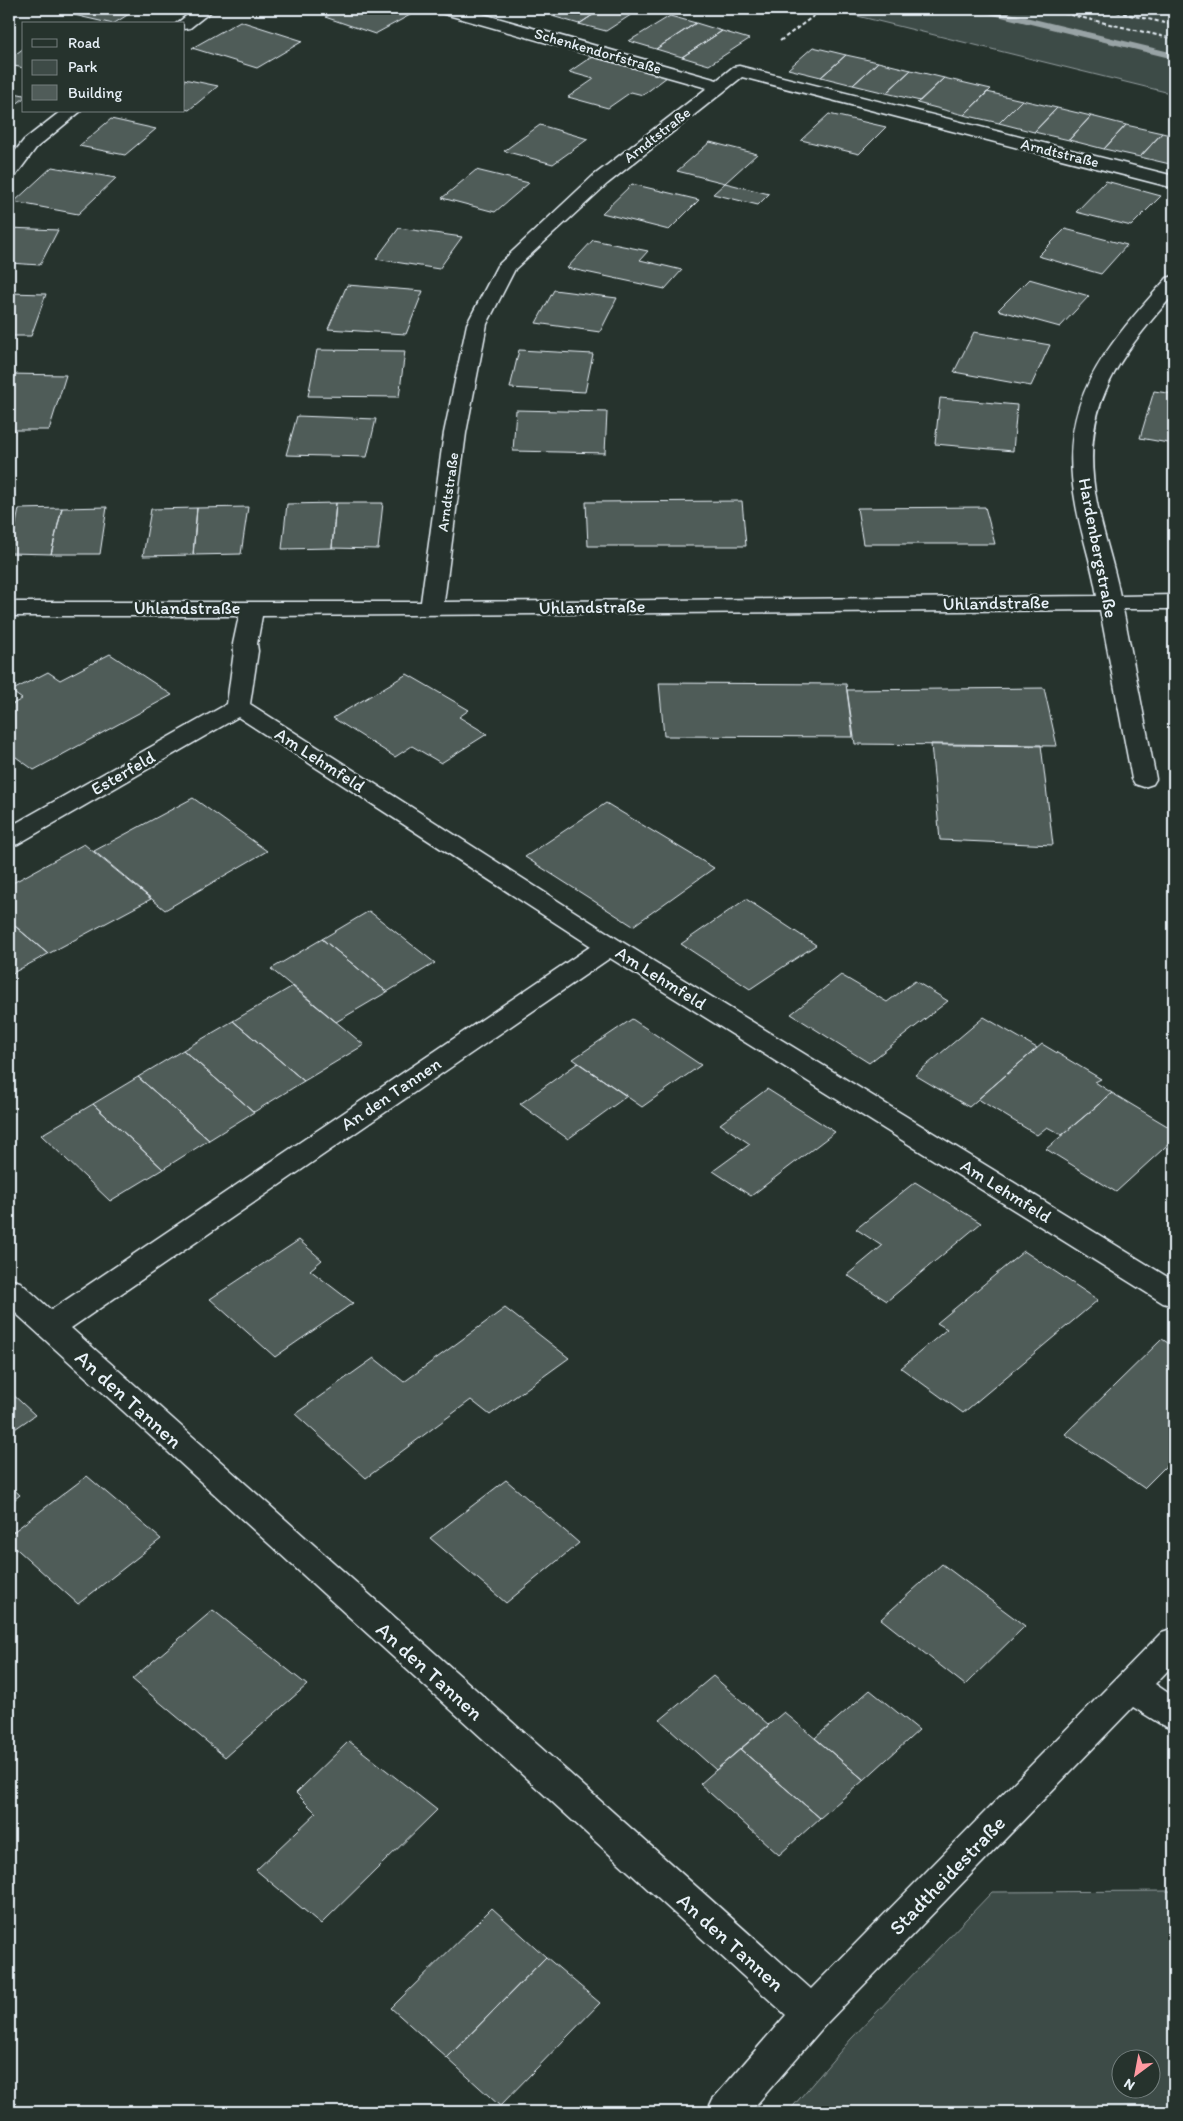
<svg xmlns="http://www.w3.org/2000/svg" width="1183" height="2121" font-family="Itim,sans-serif">
  <style>
    .green { fill: #3e4b47; stroke: #939ea0; fill-rule: evenodd }
    .lines { fill: none; stroke-linecap: round; stroke-linejoin: round }
    .stream { fill: #98a3a5; fill-rule: evenodd }
    .building { fill: #505c59; stroke: #e8f1f8 }
    .minor-casing { stroke: #e8f1f8; stroke-width: 3 }
    .path { stroke: #e8f1f8; stroke-width: 2; stroke-dasharray: 4 2.5; stroke-linecap: butt }
    .minor { fill: #26332d; fill-rule: evenodd }
    .labels { text-anchor: middle; dominant-baseline: central; stroke-width: 5; stroke-linejoin: round; paint-order: stroke }
    .far-street-label { font-size: 15px; fill: #e8f1f8; stroke: #26332d }
    .street-label { font-size: 18px; fill: #e8f1f8; stroke: #26332d }
    .near-street-label { font-size: 21px; fill: #e8f1f8; stroke: #26332d }
  </style>
  <rect width="100%" height="100%" fill="#26332d"/>
  <filter id="ink" filterUnits="userSpaceOnUse"><feTurbulence type="fractalNoise" baseFrequency=".02" numOctaves="2"/><feDisplacementMap in="SourceGraphic" scale="10" xChannelSelector="R" yChannelSelector="G"/><feConvolveMatrix kernelMatrix="1 2 1 2 8 2 1 2 1" color-interpolation-filters="sRGB"/></filter>
  <g filter="url(#ink)">
    <path class="green" d="M829,9H1174V94Z
      M1174,1891V2112H788L851,2039L992,1892ZM1120,2058H1150V2088H1120Z"/>
    <g class="lines">
      <path class="stream" d="M976,9H993L1174,53V59L977,11Z"/>
    </g>
    <path class="building" d="M67,9H137L113,24L61,12Z
      M342,9H396L412,14L375,34L325,17Z
      M563,9H602L579,24L552,16Z
      M602,9H640L606,31L579,24Z
      M670,16L696,23L656,49L629,41Z
      M240,21L303,41L257,68L192,48Z
      M696,23L722,31L682,57L656,49Z
      M722,31L749,39L709,65L682,57Z
      M813,47L846,55L821,77L788,69Z
      M24,48V68L9,65V59Z
      M846,55L878,62L853,85L821,77Z
      M591,57L667,77L643,95L631,92L608,108L568,97L594,79L569,72Z
      M878,62L911,70L886,93L853,85Z
      M911,70L944,78L920,101L886,93Z
      M944,78L991,89L964,115L917,103Z
      M184,79L218,86L189,110L184,109Z
      M9,92L24,95V98L9,110Z
      M987,92L1022,100L999,123L964,115Z
      M1022,100L1057,108L1034,132L999,123Z
      M1057,108L1091,116L1069,140L1034,132Z
      M829,114L886,127L859,154L801,140Z
      M1091,116L1126,125L1104,149L1069,140Z
      M111,119L156,129L125,155L79,146Z
      M540,125L588,139L553,164L504,151Z
      M1126,125L1162,133L1140,157L1104,149Z
      M1162,133L1174,136V165L1140,157Z
      M710,142L757,154L725,183L677,171Z
      M52,167L116,178L78,214L14,202Z
      M476,170L529,183L495,212L442,198Z
      M1106,181L1161,196L1131,226L1076,212Z
      M725,183L769,194L758,205L713,194Z
      M632,184L699,200L669,230L602,213Z
      M9,228L58,230L40,265L9,263Z
      M399,228L462,237L439,269L376,259Z
      M1065,229L1127,245L1101,274L1038,256Z
      M593,240L648,251L640,260L682,270L665,289L567,268Z
      M1029,279L1089,296L1060,327L998,310Z
      M347,285L423,291L406,334L328,329Z
      M554,290L617,298L600,332L536,323Z
      M9,293L46,294L31,336H9Z
      M974,332L1050,345L1031,386L954,372Z
      M317,350L405,351L399,397L308,396Z
      M519,350L593,354L585,392L510,388Z
      M9,374L66,375L49,430H9Z
      M1154,391L1174,394V444L1140,438Z
      M940,398L1017,405L1013,451L935,444Z
      M516,410L607,412L605,453L513,451Z
      M297,416L376,419L367,457L286,455Z
      M742,501L746,546H588L586,502Z
      M336,503L332,548L282,549L287,504Z
      M336,503H383L378,549L332,548Z
      M107,507L100,554H51L62,508Z
      M248,507L241,554L193,555L197,508Z
      M985,507L995,544H863L857,508Z
      M62,508L51,554L10,553L19,509Z
      M197,508L193,555L143,556L151,509Z
      M110,654L172,695L34,770L9,752V706L22,699L11,691L48,672L60,680Z
      M407,674L469,710L459,717L487,734L441,763L412,746L395,757L333,718Z
      M659,683L846,684L853,737L664,736Z
      M1044,688L1057,746L855,744L847,690Z
      M931,744L1041,745L1053,845L940,840Z
      M193,798L267,851L165,910L94,851Z
      M606,803L714,868L633,926L525,857Z
      M84,844L151,899L48,954L9,921V885Z
      M746,899L816,945L750,989L681,944Z
      M369,911L435,963L387,992L322,939Z
      M9,921L48,954L9,975Z
      M322,939L387,992L336,1022L271,969Z
      M841,975L887,1002L915,981L948,1001L869,1063L791,1014Z
      M293,986L364,1045L304,1081L233,1021Z
      M984,1017L1037,1048L969,1107L915,1075Z
      M632,1019L701,1065L642,1107L573,1059Z
      M233,1021L304,1081L254,1112L183,1050Z
      M1042,1044L1101,1079L1095,1082L1112,1093L1062,1135L1047,1127L1037,1135L978,1099Z
      M183,1050L254,1112L209,1140L138,1077Z
      M578,1063L627,1096L568,1139L520,1104Z
      M138,1077L209,1140L163,1169L93,1104Z
      M767,1089L835,1132L751,1196L713,1171L750,1144L720,1124Z
      M1112,1093L1174,1130V1139L1116,1192L1046,1149Z
      M93,1104L163,1169L110,1201L41,1135Z
      M915,1182L981,1223L887,1301L847,1275L882,1246L856,1229Z
      M299,1240L322,1260L310,1270L353,1303L275,1357L210,1299Z
      M1024,1251L1098,1300L963,1413L901,1368L947,1329L937,1323Z
      M505,1308L569,1358L490,1415L471,1400L366,1478L295,1414L374,1358L404,1382Z
      M1162,1339L1174,1347V1458L1144,1488L1065,1434Z
      M9,1391L35,1415L9,1433Z
      M87,1476L161,1539L78,1604L9,1542V1535Z
      M506,1480L579,1543L506,1603L430,1538Z
      M9,1485L20,1495L9,1504Z
      M942,1564L1025,1626L965,1685L881,1619Z
      M213,1610L307,1685L225,1757L132,1679Z
      M713,1676L769,1725L716,1770L660,1720Z
      M870,1690L919,1730L864,1780L815,1738Z
      M784,1712L864,1780L820,1818L740,1749Z
      M349,1741L437,1810L321,1924L256,1870L316,1813L296,1793Z
      M740,1749L820,1818L779,1855L700,1784Z
      M492,1908L546,1957L447,2058L391,2008Z
      M546,1957L600,2003L500,2106L447,2058Z"/>
    <g class="lines">
      <g class="minor-casing">
        <path id="minor" d="M195,9H214L190,28L184,29V24H176Z
          M439,9H465L717,80L733,67L739,66L1174,176V188L742,77L607,184L515,269L487,324L466,433L444,602L1097,596C1092,563 1080,532 1075,499C1057,400 1106,347 1167,278L1174,276V294C1116,360 1078,410 1097,503C1103,534 1114,564 1120,596L1174,595V609H1123L1156,779L1153,784L1144,787L1135,784L1132,779L1100,610L262,616L257,644L258,651L250,704L619,940L1174,1281V1306L1163,1303L610,958L71,1328L811,1989L1162,1632L1174,1628V1664L1155,1684L1174,1697V1730L1162,1725L1133,1707L825,2025L750,2112H707L713,2099L786,2015L9,1307V1279L20,1282L51,1310L591,946L238,717L18,844L9,846V827L227,704L234,651L233,644L239,616H9V602H421L444,433L467,324L497,266L593,176L707,88L441,13Z
          M61,111H81L36,148L16,175L9,176V159L24,140Z"/>
      </g>
      <path class="path" d="M1045,9L1174,39
        M1104,9L1174,25
        M780,41L823,9"/>
      <use href="#minor" class="minor"/>
    </g>
  </g>
  <g class="labels">
    <g class="far-street-label">
      <text transform="translate(598 51) rotate(16)">Schenkendorfstraße</text>
      <text transform="translate(657 135) rotate(-38)">Arndtstraße</text>
      <text transform="translate(1060 153) rotate(14)">Arndtstraße</text>
      <text transform="translate(448 492) rotate(-82)">Arndtstraße</text>
    </g>
    <g class="street-label">
      <text transform="translate(1098 548) rotate(79)">Hardenbergstraße</text>
      <text transform="translate(996 603) rotate(-1)">Uhlandstraße</text>
      <text transform="translate(592 607) rotate(-1)">Uhlandstraße</text>
      <text x="187" y="608">Uhlandstraße</text>
      <text transform="translate(320 760) rotate(33)">Am Lehmfeld</text>
      <text transform="translate(123 773) rotate(-30)">Esterfeld</text>
      <text transform="translate(661 978) rotate(32)">Am Lehmfeld</text>
      <text transform="translate(391 1094) rotate(-34)">An den Tannen</text>
      <text transform="translate(1006 1191) rotate(32)">Am Lehmfeld</text>
    </g>
    <g class="near-street-label">
      <text transform="translate(129 1399) rotate(42)">An den Tannen</text>
      <text transform="translate(430 1671) rotate(42)">An den Tannen</text>
      <text transform="translate(947 1875) rotate(-46)">Stadtheidestraße</text>
      <text transform="translate(731 1942) rotate(42)">An den Tannen</text>
    </g>
  </g>
  <rect width="1183" height="2121" fill="none" stroke="#26332d" stroke-width="30"/>
  <rect x="15" y="15" width="1153" height="2091" fill="none" stroke="#e8f1f8" stroke-width="2" filter="url(#ink)"/>
  <rect x="22" y="22" width="162" height="90" fill="#26332d" stroke="#747f7e"/>
  <rect x="32" y="39" width="25" height="8" fill="#26332d" stroke="#747f7e"/>
  <text x="68" y="48" font-size="15" fill="#e8f1f8">Road</text>
  <rect x="32" y="60" width="25" height="15" fill="#3e4b47" stroke="#747f7e"/>
  <text x="68" y="72" font-size="15" fill="#e8f1f8">Park</text>
  <rect x="32" y="85" width="25" height="15" fill="#505c59" stroke="#747f7e"/>
  <text x="68" y="98" font-size="15" fill="#e8f1f8">Building</text>
  <g transform="translate(1136 2074) rotate(212)"><circle r="24" fill="#26332d" stroke="#747f7e"/>
  <path d="M0-4L9 19L0 12L-9 19Z" fill="#ff9aa2"/>
  <text y="-8" font-size="14" font-weight="bold" text-anchor="middle" fill="#e8f1f8">N</text>
  </g>
</svg>
